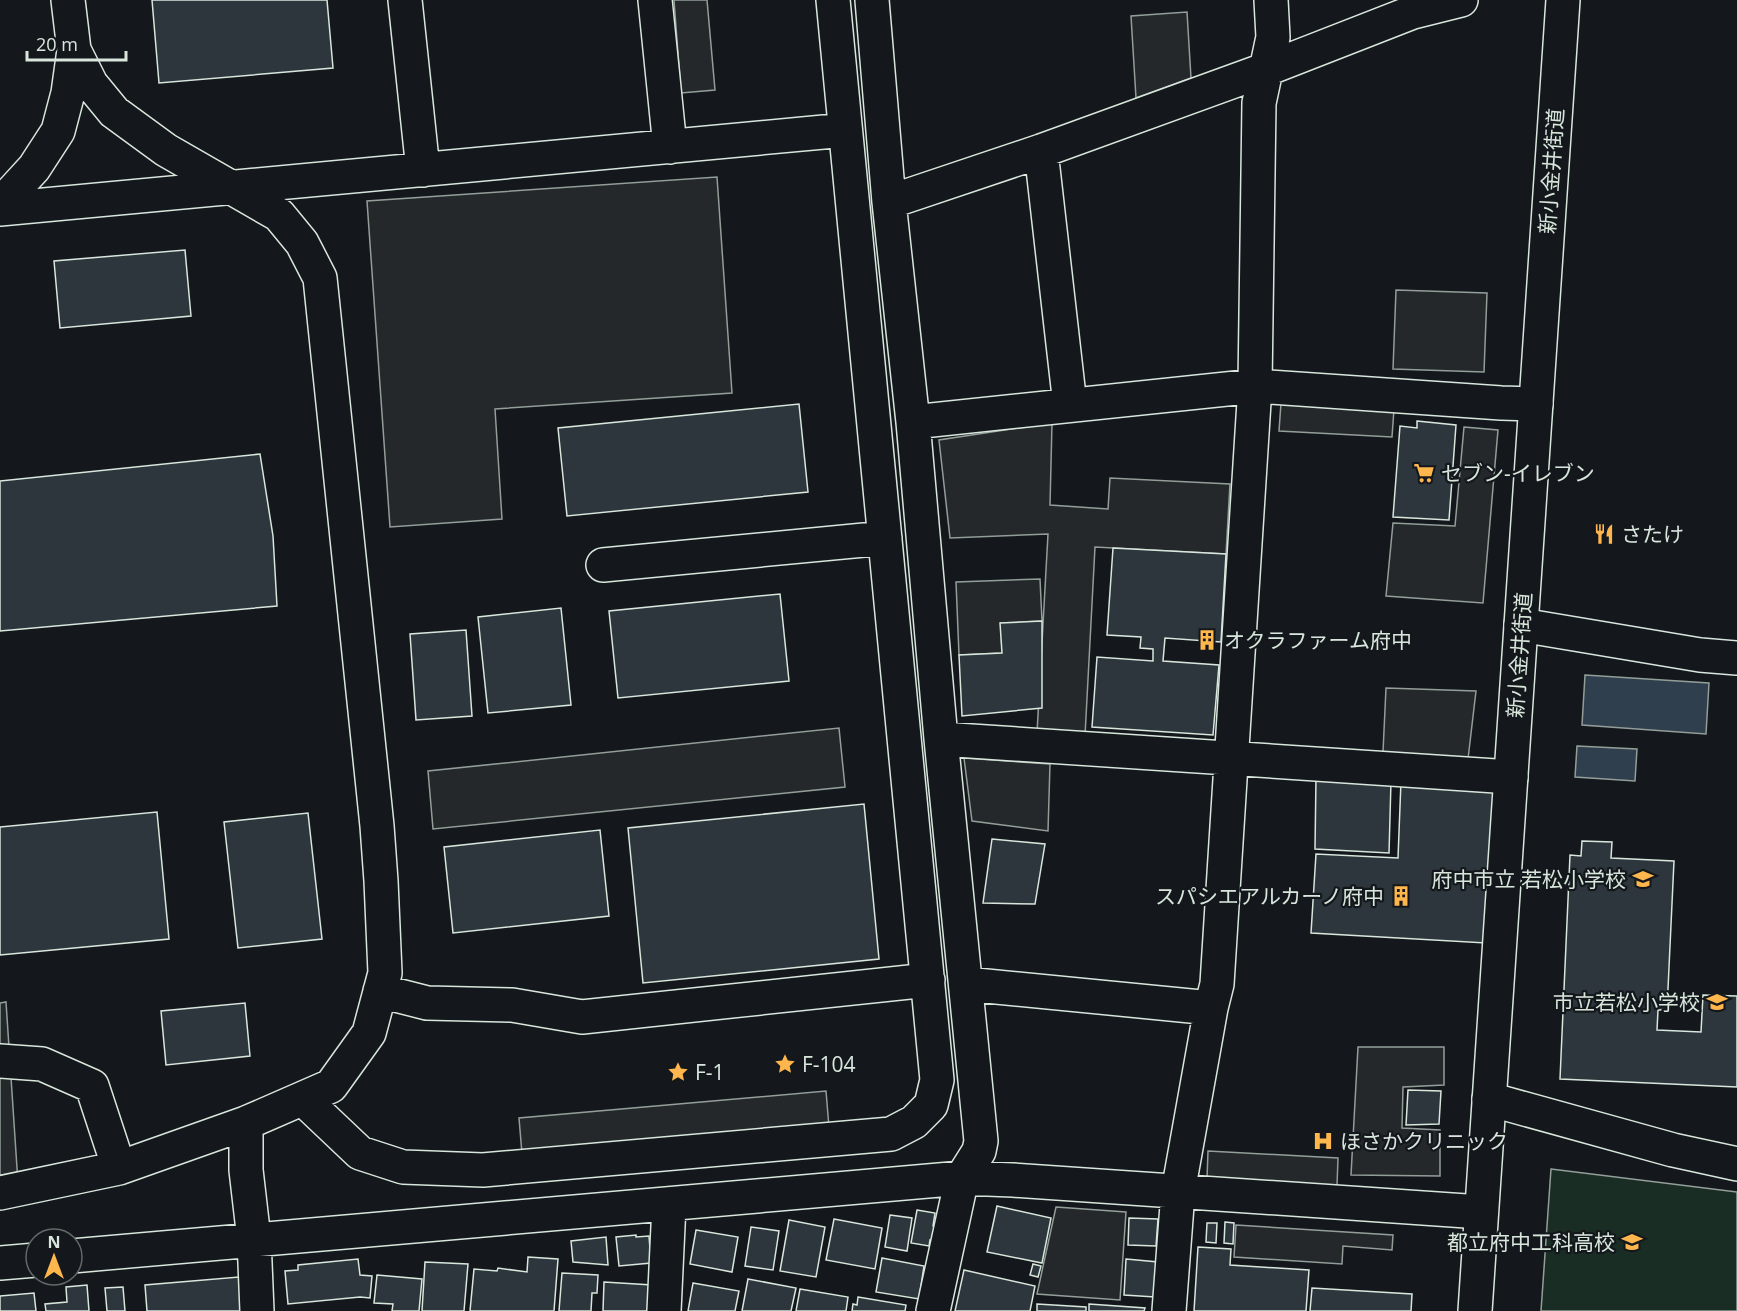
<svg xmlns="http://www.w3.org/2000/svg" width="1737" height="1311" font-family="'Open Sans','Noto Sans JP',sans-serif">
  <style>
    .green { fill: #1a2d24; stroke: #939e99; stroke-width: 1.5 }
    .parking { fill: #24282b; stroke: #939e99; stroke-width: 1.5 }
    .water { fill: #2f3f4d; stroke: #939e99; stroke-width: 1.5 }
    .building { fill: #2c363c; stroke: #d8e6dc; stroke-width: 1.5 }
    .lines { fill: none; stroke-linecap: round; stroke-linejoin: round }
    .minor-casing { stroke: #d8e6dc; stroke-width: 36 }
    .major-casing { stroke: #d8e6dc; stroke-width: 36 }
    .minor { stroke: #14181c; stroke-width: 33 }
    .major { stroke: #14181c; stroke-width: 33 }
    .labels { text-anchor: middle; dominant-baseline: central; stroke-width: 4.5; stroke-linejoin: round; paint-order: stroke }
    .street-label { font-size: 21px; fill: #d8e6dc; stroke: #14181c }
    .poi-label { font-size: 21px; fill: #d8e6dc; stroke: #14181c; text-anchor: start }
  </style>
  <rect width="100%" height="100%" fill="#14181c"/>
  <path class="green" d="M1551,1169L1737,1192V1311H1541Z"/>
  <path class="parking" d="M674,0H707L715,90L681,93Z
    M1187,12L1191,78L1136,98L1131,16Z
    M717,177L732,393L495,409L502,519L390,527L367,201Z
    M1396,290L1487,293L1484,372L1393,369Z
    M1281,403L1394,409L1392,437L1279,431Z
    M1052,423L1050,505L1108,509L1110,478L1230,484L1226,554L1095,547L1085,736L1037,733L1048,534L950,538L939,440Z
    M1464,427L1498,430L1483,603L1386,596L1393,523L1455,526Z
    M1040,579L1042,621L1001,623L1002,653L959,655L956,582Z
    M1386,688L1476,691L1468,759L1383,752Z
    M839,728L845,787L433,829L428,771Z
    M964,758L1050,764L1048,831L972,821Z
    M6,1002L19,1198L0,1199V1003Z
    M1358,1047H1444V1085L1403,1087L1402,1128L1440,1130V1176L1351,1175Z
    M826,1091L829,1127L522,1154L519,1118Z
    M1208,1151L1338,1158L1337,1186L1207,1179Z
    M1056,1207L1126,1212L1120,1300L1037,1294Z
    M1236,1225L1393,1235L1392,1250L1343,1246L1342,1264L1234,1257Z"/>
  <path class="water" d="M1585,675L1709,683L1706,734L1582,725Z
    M1577,746L1637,749L1635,781L1575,777Z"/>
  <path class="building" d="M152,0H327L333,68L159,83Z
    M185,250L191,316L60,328L54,261Z
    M799,404L808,492L567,516L558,428Z
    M1417,421L1456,425L1449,520L1393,517L1400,426L1417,428Z
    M260,454L273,536L277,606L0,631V481Z
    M1113,548L1226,554L1221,642L1165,638L1163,661L1219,665L1213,735L1092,727L1097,657L1153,661V649L1140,648L1141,637L1107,635Z
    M780,594L789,681L618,698L609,611Z
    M561,608L571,705L488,713L478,617Z
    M1042,621V708L962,716L959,655L1002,653L1000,623Z
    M466,630L472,716L416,720L410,634Z
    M1316,778L1391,781L1389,853L1315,849Z
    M1401,781L1499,787L1486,943L1311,933L1316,854L1398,858Z
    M864,804L879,959L643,983L628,828Z
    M157,812L169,939L0,955V827Z
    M308,813L322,939L238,948L224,822Z
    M600,830L609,916L453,933L444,847Z
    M992,839L1045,844L1035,904L983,903Z
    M1582,841L1612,842L1611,858L1674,861L1667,1010H1658L1657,1030L1701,1032L1703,995L1737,996V1087L1560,1079L1570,855L1581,856Z
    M245,1003L250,1056L166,1065L161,1011Z
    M1408,1090L1441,1091L1439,1124L1406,1125Z
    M997,1206L1051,1218L1042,1263L987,1252Z
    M917,1210L935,1213L933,1226L937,1227L935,1241L930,1240L929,1246L911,1243Z
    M890,1215L912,1218L907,1251L885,1247Z
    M1129,1218L1158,1219L1156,1246L1128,1245Z
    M834,1219L882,1228L875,1269L826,1260Z
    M789,1220L825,1227L816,1277L780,1271Z
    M1225,1222L1234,1223L1233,1244L1224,1243Z
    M1207,1223H1217L1216,1243L1206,1242Z
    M751,1227L779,1231L773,1270L745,1266Z
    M696,1230L738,1237L732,1272L690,1264Z
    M636,1235V1237L649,1236L651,1263L619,1266L616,1237Z
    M606,1237L608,1265L573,1262L571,1241Z
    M1198,1247L1231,1249L1230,1265L1309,1270L1306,1311H1194Z
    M528,1257L558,1259L554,1311H470L474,1269L497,1271L498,1268L527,1272Z
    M882,1258L924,1266L919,1299L876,1292Z
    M358,1259L360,1275L372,1276L370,1298L360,1297L288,1304L285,1271L298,1270V1265Z
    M1126,1259L1158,1262L1155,1297L1124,1295Z
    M425,1262L468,1264L464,1311H422Z
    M1033,1264L1041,1266L1038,1277L1030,1275Z
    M964,1270L1035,1286L1030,1311H955Z
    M562,1273L598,1275L597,1293H592L591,1311H559Z
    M377,1275L422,1279L419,1311H392L393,1304L374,1303Z
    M239,1277L242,1311H147L145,1285Z
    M748,1279L796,1288L791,1311H742Z
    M604,1282L652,1285L650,1311H603Z
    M693,1283L739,1291L735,1311H688Z
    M87,1285L89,1311H46L45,1304L67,1302L66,1287Z
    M123,1287L125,1311H107L105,1288Z
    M1312,1288L1412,1294L1411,1311H1310Z
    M800,1289L848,1297L846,1311H796Z
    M34,1293L36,1311H0V1296Z
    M858,1297L906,1305L905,1311H852L853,1304L857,1305Z
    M1037,1304L1086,1307V1311H1037Z
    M1089,1304L1145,1308L1144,1311H1089Z"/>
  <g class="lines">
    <g class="minor-casing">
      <path id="minor" d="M405,0L423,170
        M655,0L670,147
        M872,0L889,202L913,422L941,739L981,1141L979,1151L962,1178L933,1311
        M1041,151L1070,405
        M889,202L1041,151L1267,69L1413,12L1461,0
        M0,205L34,168L58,131L68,93L74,50L68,0
        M0,209L845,130
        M913,422L1255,386L1501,403L1536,404
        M603,565L885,538
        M1521,625L1700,655L1737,658
        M941,739L1511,777
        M966,984L1211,1008
        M380,991L427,1003L512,1005L582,1017L928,980
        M0,1061L42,1064L92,1086L119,1168
        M303,1099L360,1153L403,1167L483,1170L891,1134L914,1122L931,1105L937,1080L833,0
        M1489,1099L1673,1150L1737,1164
        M246,1123V1170L254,1239L257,1311
        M0,1193L119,1168L246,1123L331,1086L369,1033L385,973L381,881L377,826L320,278L302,243L279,215L166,150L114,112L91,84L74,50
        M72,1256L962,1178L1013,1180L1481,1212
        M0,1263L36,1260
        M664,1311L669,1205
        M1169,1311L1178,1192L1211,1008L1217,984L1255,386L1259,103L1273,37L1271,0"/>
    </g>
    <g class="major-casing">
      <path id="major" d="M1475,1311L1563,0"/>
    </g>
    <use href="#minor" class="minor"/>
    <use href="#major" class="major"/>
  </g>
  <defs>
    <g id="supermarket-bare" transform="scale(1.62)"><path d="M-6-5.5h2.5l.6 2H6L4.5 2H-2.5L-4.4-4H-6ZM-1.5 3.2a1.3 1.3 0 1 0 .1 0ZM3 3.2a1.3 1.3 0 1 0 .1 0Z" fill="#ffb74d" stroke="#14181c" stroke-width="2.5" paint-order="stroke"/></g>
    <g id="restaurant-bare" transform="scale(1.62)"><path d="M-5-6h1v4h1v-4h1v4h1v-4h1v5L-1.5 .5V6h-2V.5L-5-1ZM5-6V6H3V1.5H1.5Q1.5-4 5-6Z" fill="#ffb74d" stroke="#14181c" stroke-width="2.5" paint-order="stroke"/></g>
    <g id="building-bare" transform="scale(1.62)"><path d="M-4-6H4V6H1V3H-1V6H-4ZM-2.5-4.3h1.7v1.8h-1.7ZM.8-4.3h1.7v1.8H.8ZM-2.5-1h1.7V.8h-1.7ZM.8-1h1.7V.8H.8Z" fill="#ffb74d" stroke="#14181c" stroke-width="2.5" paint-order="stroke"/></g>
    <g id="school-bare" transform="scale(1.62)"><path d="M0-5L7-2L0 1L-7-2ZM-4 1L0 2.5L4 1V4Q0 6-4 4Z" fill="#ffb74d" stroke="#14181c" stroke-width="2.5" paint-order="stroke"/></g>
    <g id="sight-bare" transform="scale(1.62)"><path d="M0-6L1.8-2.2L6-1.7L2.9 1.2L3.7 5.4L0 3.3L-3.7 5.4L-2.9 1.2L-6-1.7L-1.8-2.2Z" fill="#ffb74d" stroke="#14181c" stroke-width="2.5" paint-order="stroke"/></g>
    <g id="hospital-bare" transform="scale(1.62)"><path d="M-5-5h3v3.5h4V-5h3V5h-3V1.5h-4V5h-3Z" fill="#ffb74d" stroke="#14181c" stroke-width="2.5" paint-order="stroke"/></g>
  </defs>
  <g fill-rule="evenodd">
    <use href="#supermarket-bare" x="1424" y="473"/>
    <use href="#restaurant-bare" x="1604" y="534"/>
    <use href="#building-bare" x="1207" y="640"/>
    <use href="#school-bare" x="1643" y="879"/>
    <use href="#building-bare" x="1401" y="896"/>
    <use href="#school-bare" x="1717" y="1002"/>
    <use href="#sight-bare" x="785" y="1064"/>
    <use href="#sight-bare" x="678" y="1072"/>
    <use href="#hospital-bare" x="1323" y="1141"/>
    <use href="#school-bare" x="1632" y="1242"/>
  </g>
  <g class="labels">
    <g class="street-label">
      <text transform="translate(1551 171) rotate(-86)">新小金井街道</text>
      <text transform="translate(1519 655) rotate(-86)">新小金井街道</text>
    </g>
    <g class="poi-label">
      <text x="1441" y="473">セブン-イレブン</text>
      <text x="1621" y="534">さたけ</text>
      <text x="1224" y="640">オクラファーム府中</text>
      <text x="1626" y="879" text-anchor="end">府中市立 若松小学校</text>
      <text x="1384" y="896" text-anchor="end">スパシエアルカーノ府中</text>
      <text x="1700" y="1002" text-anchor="end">市立若松小学校</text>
      <text x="802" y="1064">F-104</text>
      <text x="695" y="1072">F-1</text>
      <text x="1340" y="1141">ほさかクリニック</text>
      <text x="1615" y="1242" text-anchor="end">都立府中工科高校</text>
    </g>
  </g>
  <g transform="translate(54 1257)"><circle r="28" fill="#14181c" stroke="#626a69" stroke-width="1.5"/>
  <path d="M0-4.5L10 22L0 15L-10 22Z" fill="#ffb74d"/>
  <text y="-9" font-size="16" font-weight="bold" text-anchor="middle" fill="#d8e6dc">N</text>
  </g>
  <path d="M27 51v9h99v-9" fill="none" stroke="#d8e6dc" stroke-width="3"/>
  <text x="36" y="51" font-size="18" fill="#d8e6dc" stroke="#14181c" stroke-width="4.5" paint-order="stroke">20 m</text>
</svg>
